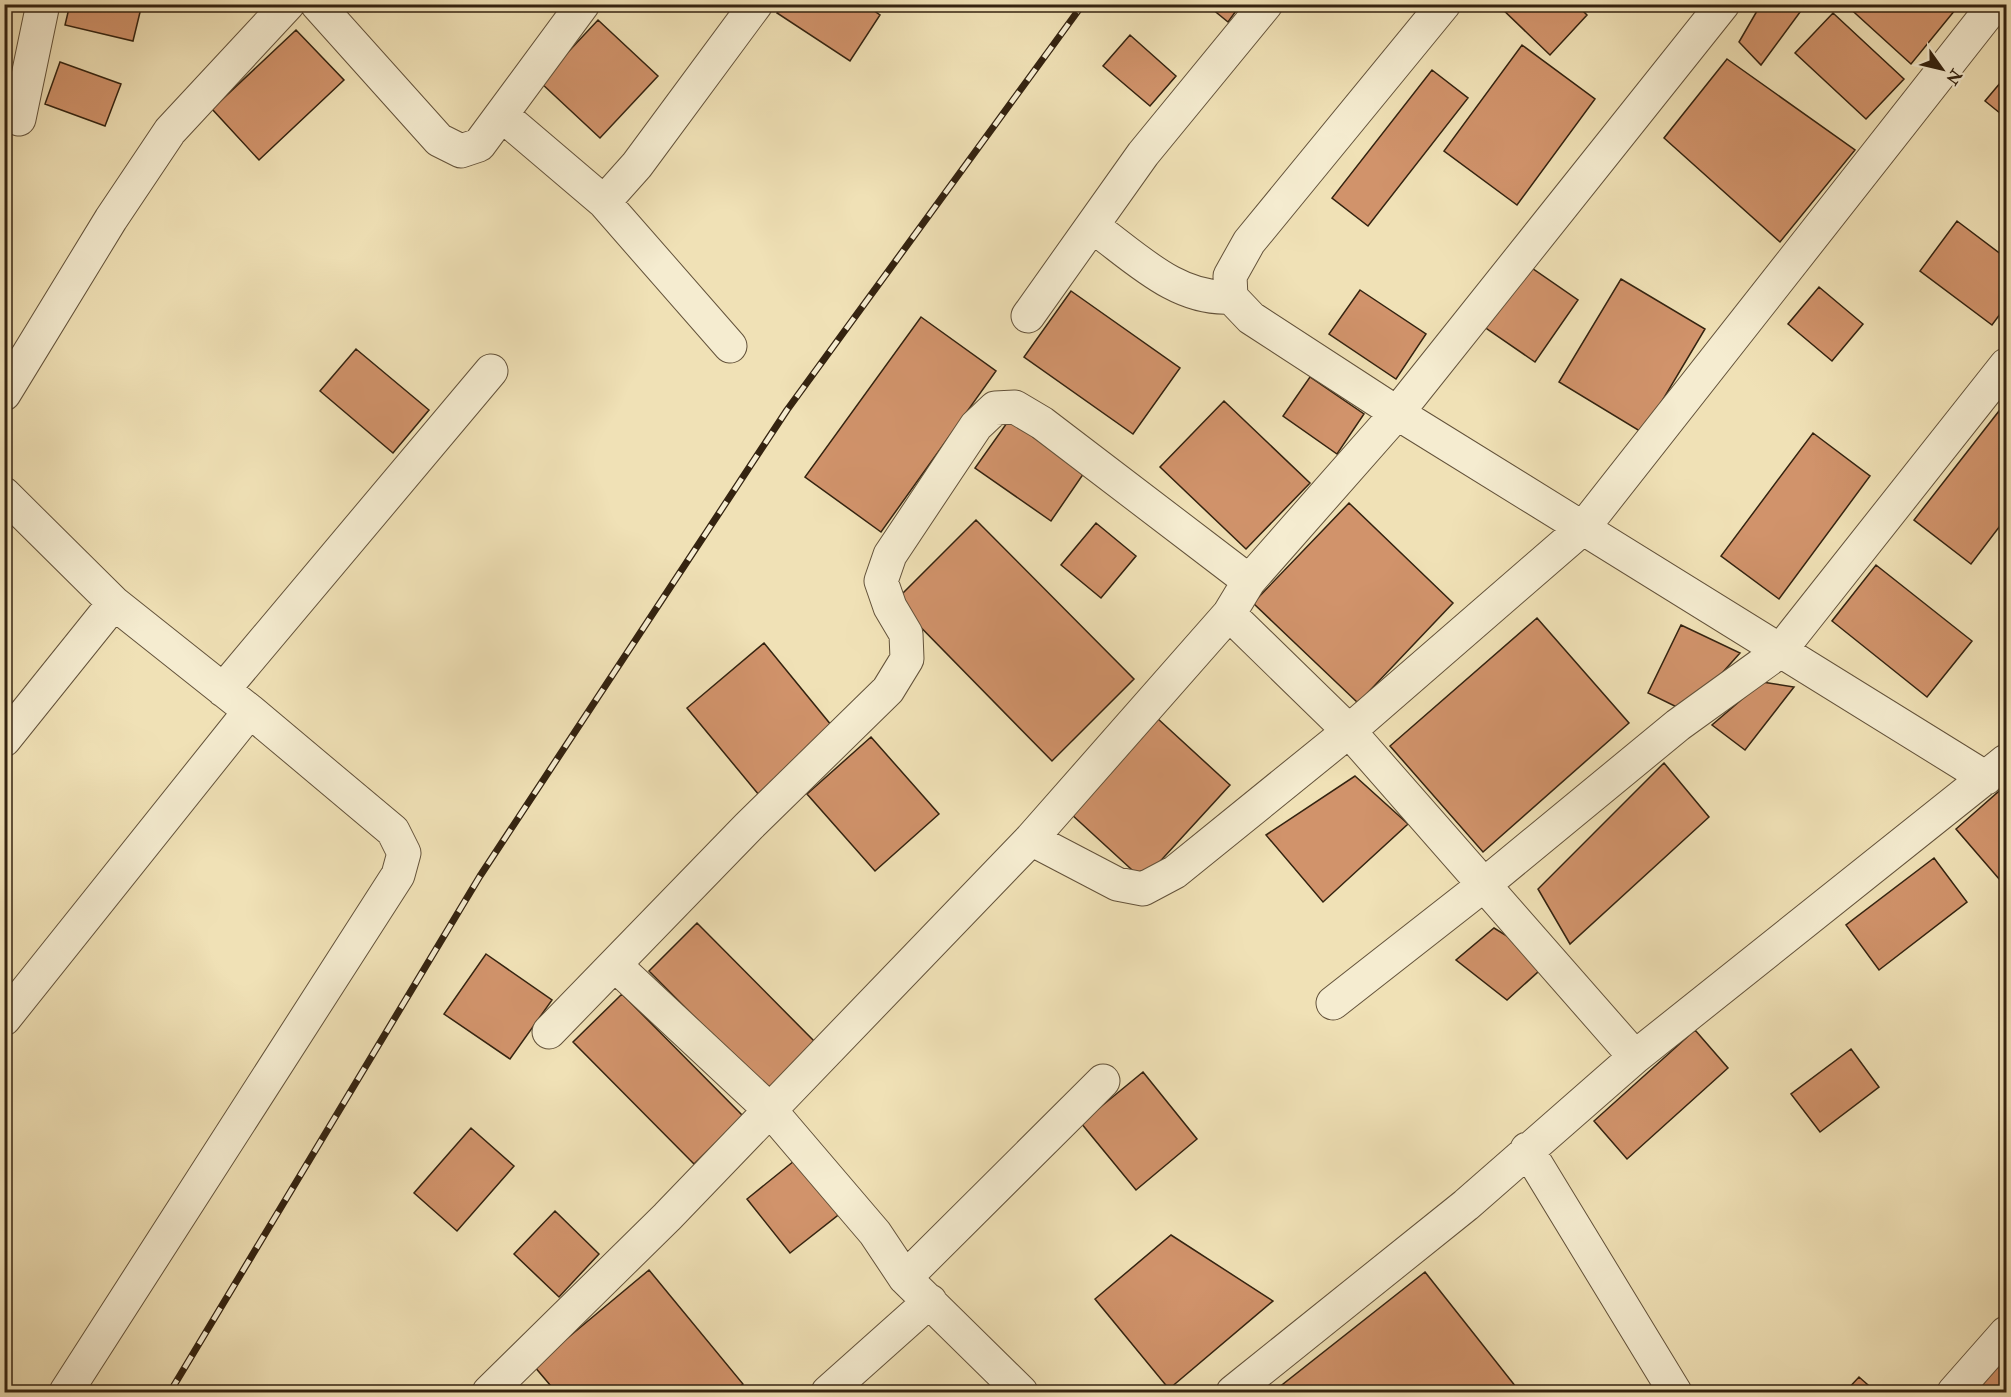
<svg xmlns="http://www.w3.org/2000/svg" width="2011" height="1397" font-family="'IM FELL Double Pica',serif">
  <style>
    .building { fill: #d1936b; stroke: #342310; stroke-width: 1.5 }
    .lines { fill: none; stroke-linecap: round; stroke-linejoin: round }
    .minor-casing { stroke: #63523a; stroke-width: 35 }
    .minor { stroke: #f5ecd0; stroke-width: 33 }
    .rail-casing { stroke: #342310; stroke-width: 7 }
    .rail { stroke: #f5ecd0; stroke-width: 4.5; stroke-dasharray: 14; stroke-linecap: butt }
  </style>
  <rect width="100%" height="100%" fill="#f0e1b6"/>
  <filter id="stains"><feTurbulence type="fractalNoise" baseFrequency=".00333" numOctaves="4"/><feColorMatrix values="0 0 0 0 .2 0 0 0 0 .09 0 0 0 0 .02 0 0 0 .5 -.17"/></filter>
  <radialGradient id="worn" r=".72"><stop offset=".6" stop-color="#630" stop-opacity="0"/><stop offset="1" stop-color="#630" stop-opacity=".3"/></radialGradient>
  <path class="building" d="M70,4H142L133,41L65,25Z
    M783,4H864L880,15L850,61L777,13Z
    M1206,4H1241L1228,22Z
    M1497,4H1576L1587,15L1550,55Z
    M1761,4H1806L1761,65L1739,42Z
    M1845,4H1960L1911,64Z
    M1833,13L1904,79L1866,119L1795,53Z
    M598,20L658,76L600,138L540,82Z
    M296,30L344,80L259,160L212,109Z
    M1130,35L1176,76L1150,106L1103,66Z
    M1522,45L1595,99L1517,205L1444,151Z
    M1727,59L1855,150L1780,242L1664,138Z
    M60,62L121,84L105,126L45,104Z
    M1432,70L1468,98L1368,226L1332,198Z
    M2006,76V118L1985,101Z
    M1957,221L2006,258V306L1992,325L1920,271Z
    M1523,262L1578,300L1535,362L1480,324Z
    M1621,279L1705,329L1643,433L1559,382Z
    M1819,287L1863,324L1832,361L1788,324Z
    M1360,290L1426,334L1396,379L1329,334Z
    M1071,291L1180,368L1133,434L1024,357Z
    M921,317L996,371L881,532L805,477Z
    M356,349L429,410L393,453L320,391Z
    M1310,377L1364,414L1337,454L1283,416Z
    M1224,401L1310,483L1246,549L1160,467Z
    M2006,402V518L1971,564L1914,520Z
    M1009,420L1084,473L1051,521L975,468Z
    M1813,433L1870,476L1779,599L1721,556Z
    M1349,503L1453,603L1358,703L1253,603Z
    M976,520L1134,679L1052,761L895,601Z
    M1096,523L1136,556L1101,598L1061,565Z
    M1876,565L1972,641L1927,697L1832,621Z
    M1537,618L1629,723L1483,852L1390,746Z
    M1681,625L1740,653L1687,712L1648,693Z
    M764,643L836,731L759,795L687,708Z
    M1762,682L1794,687L1745,750L1712,725Z
    M1157,718L1230,785L1143,880L1070,813Z
    M871,737L939,814L875,871L807,794Z
    M1664,763L1709,817L1570,944L1538,889Z
    M1355,776L1408,824L1323,902L1266,835Z
    M2006,785V887L1956,829Z
    M1934,858L1967,902L1879,970L1846,925Z
    M697,923L818,1045L770,1093L649,971Z
    M1494,928L1549,962L1507,1000L1456,960Z
    M486,954L552,1000L510,1059L444,1014Z
    M622,994L743,1116L694,1164L573,1042Z
    M1695,1030L1728,1068L1627,1159L1594,1121Z
    M1851,1049L1879,1087L1820,1132L1791,1094Z
    M1143,1072L1197,1139L1136,1190L1081,1123Z
    M471,1128L514,1166L457,1231L414,1193Z
    M799,1157L842,1212L790,1253L747,1199Z
    M555,1211L599,1254L559,1297L514,1254Z
    M1171,1235L1273,1301L1169,1389L1095,1299Z
    M649,1270L743,1384L732,1392H556L534,1366Z
    M1425,1272L1520,1392H1273Z
    M2006,1350V1392H1971Z
    M1859,1377L1876,1392H1845Z"/>
  <g class="lines">
    <g class="minor-casing">
      <path id="minor" d="M317,4L439,140L461,151L479,145L583,4
        M1444,4L1249,242L1230,276L1231,297L1251,318L1397,413L1986,778
        M503,116L604,202L637,165L756,4
        M19,119L43,4
        M604,202L730,346
        M1092,226C1134,256 1177,301 1231,297
        M1028,316L1143,154L1266,4
        M4,394L111,219L170,131L288,4
        M4,494L114,603L250,711L393,831L404,853L398,875L66,1392
        M1229,614L1349,731L1635,1057
        M223,690L491,371
        M4,740L114,603
        M1031,839L1117,884L1143,889L1175,872L1349,731L1583,528L1995,4
        M615,965L770,1110L875,1233L905,1278L1021,1392
        M1333,1003L1485,884L1678,725L1779,652L2006,365
        M4,1019L250,711
        M549,1032L749,826L888,690L907,659L906,634L890,607L881,581L890,555L976,426L995,408L1015,407L1042,423L1249,581
        M1527,1149L1675,1392
        M905,1278L1103,1081
        M489,1392L667,1217L1031,839L1229,614L1249,581L1397,413L1723,4
        M828,1392L930,1301
        M1233,1392L1466,1205L1635,1057L2006,761
        M1954,1392L2006,1333"/>
    </g>
    <use href="#minor" class="minor"/>
    <g class="rail-casing">
      <path id="rail" d="M170,1392L480,876L787,410L1083,4"/>
    </g>
    <use href="#rail" class="rail"/>
  </g>
  <rect width="2011" height="1397" fill="none" stroke="#f0e1b6" stroke-width="24"/>
  <rect x="6" y="6" width="1999" height="1385" fill="none" stroke="#342310" stroke-width="3"/>
  <rect x="12" y="12" width="1987" height="1373" fill="none" stroke="#342310" stroke-width="1.5"/>
  <g transform="translate(1942 69) rotate(124)" stroke="#f5ecd0" stroke-width="4.5" paint-order="stroke">
  <path d="M0-4.5L10 22L0 15L-10 22Z" fill="#342310"/>
  <text y="-9" font-size="16" font-weight="bold" text-anchor="middle" fill="#342310">N</text>
  </g>
  <rect width="100%" height="100%" filter="url(#stains)"/>
  <rect width="100%" height="100%" fill="url(#worn)"/>
</svg>
